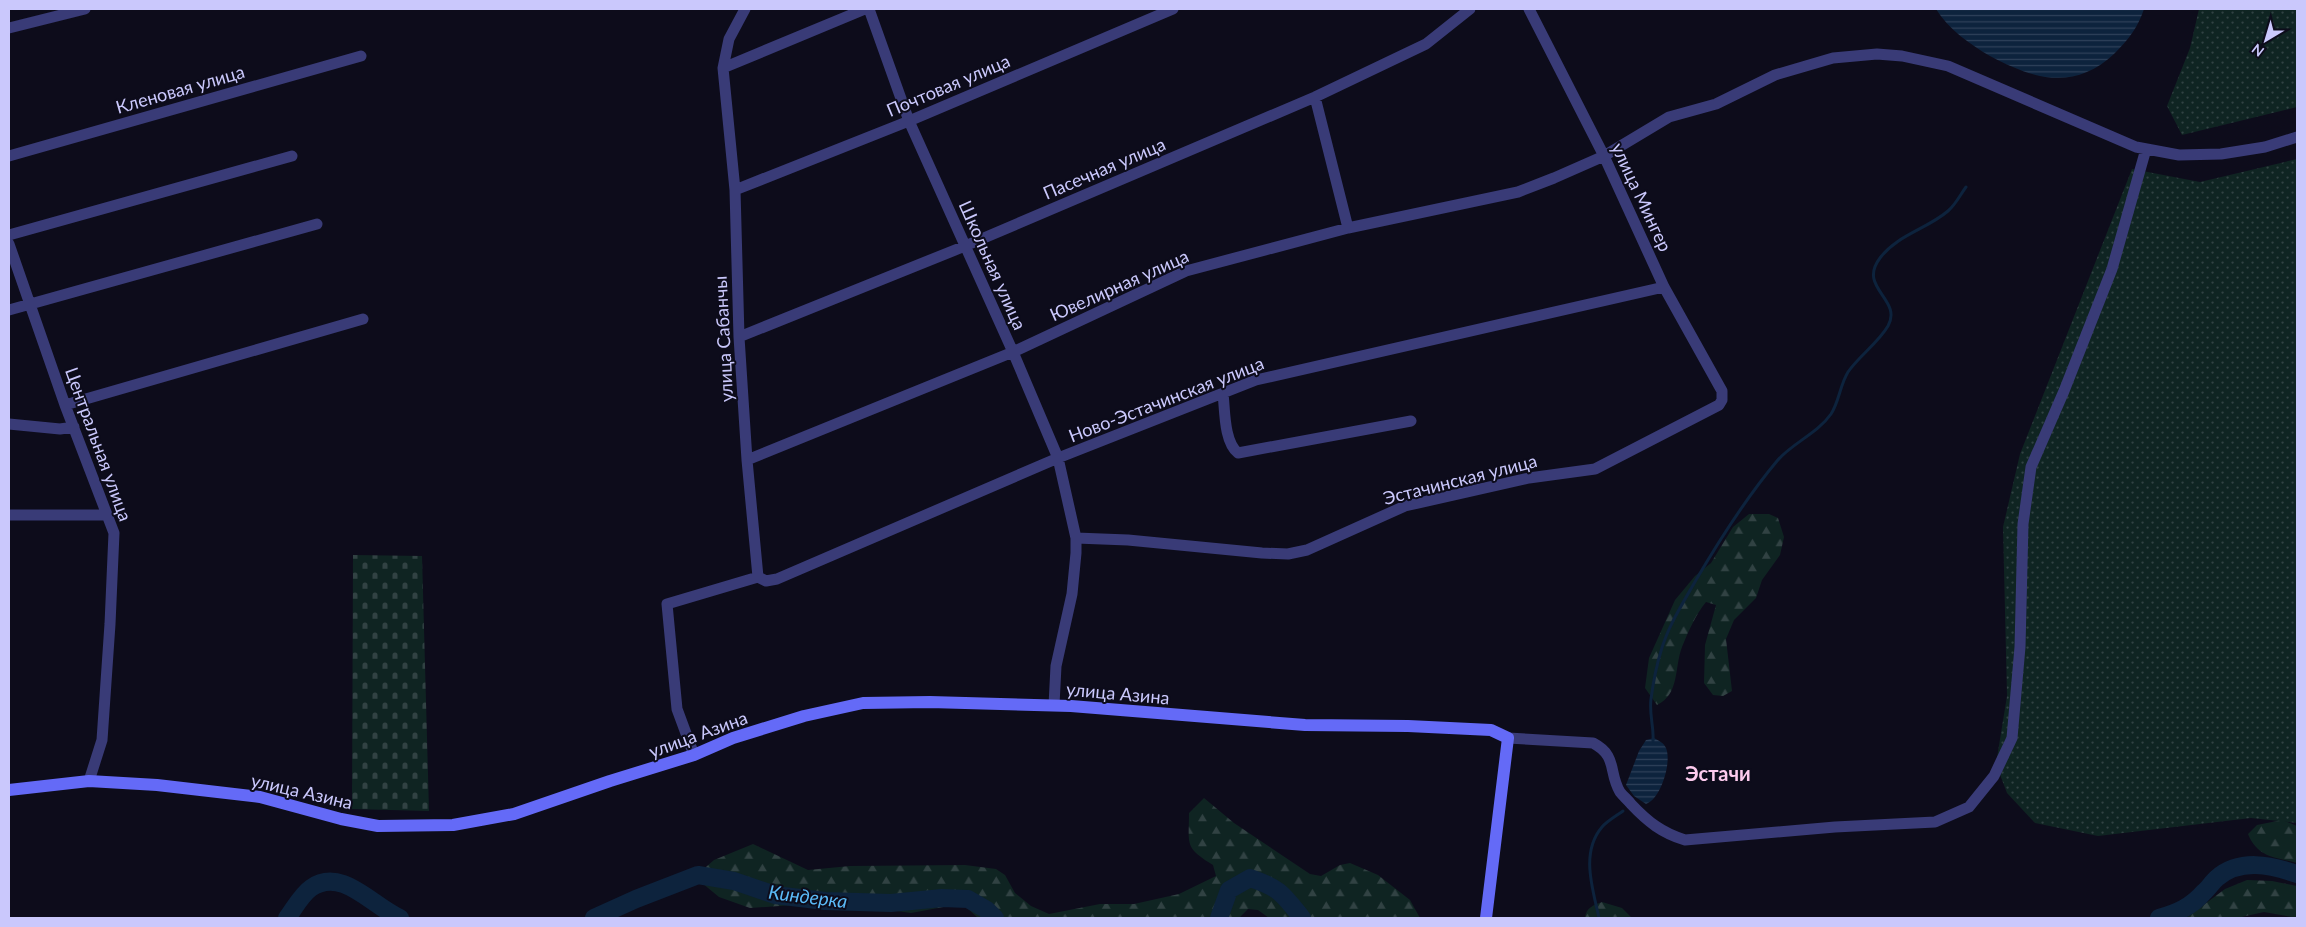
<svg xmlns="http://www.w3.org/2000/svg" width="2306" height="927" font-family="Lato,sans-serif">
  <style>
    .grass { fill: url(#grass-dots) }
    .forest { fill: url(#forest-firs) }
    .cemetery { fill: url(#cemetery-stones) }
    .water { fill: url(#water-rules) }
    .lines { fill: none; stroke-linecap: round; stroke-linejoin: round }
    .stream { stroke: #0d233d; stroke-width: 3 }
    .river { stroke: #0d233d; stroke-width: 18 }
    .street { stroke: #393b77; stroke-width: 11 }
    .secondary { stroke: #646af7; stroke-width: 12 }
    .labels { text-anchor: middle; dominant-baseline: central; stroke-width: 4; stroke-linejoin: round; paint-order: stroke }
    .street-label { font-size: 18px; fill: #cac8fc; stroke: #0d0c1b }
    .water-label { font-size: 19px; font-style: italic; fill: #5bbaf7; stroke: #0d0c1b }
    .quarter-label { font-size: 20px; font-weight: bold; fill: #fccaed; stroke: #0d0c1b }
  </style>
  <defs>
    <pattern id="grass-dots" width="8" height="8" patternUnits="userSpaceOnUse" patternTransform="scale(1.25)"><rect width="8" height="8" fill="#0f2422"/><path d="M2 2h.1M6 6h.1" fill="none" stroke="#314243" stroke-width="1.8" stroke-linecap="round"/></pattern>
    <pattern id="forest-firs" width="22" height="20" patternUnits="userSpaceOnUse" patternTransform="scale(1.25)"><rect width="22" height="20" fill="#0f2422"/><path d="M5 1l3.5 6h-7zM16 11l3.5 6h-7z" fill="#314243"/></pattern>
    <pattern id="cemetery-stones" width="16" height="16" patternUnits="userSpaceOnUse" patternTransform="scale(1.25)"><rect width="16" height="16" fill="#0f2422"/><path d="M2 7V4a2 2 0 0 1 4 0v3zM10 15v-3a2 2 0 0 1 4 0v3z" fill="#314243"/></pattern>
    <pattern id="water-rules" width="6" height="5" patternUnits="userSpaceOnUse" patternTransform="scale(1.25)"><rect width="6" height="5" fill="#0d233d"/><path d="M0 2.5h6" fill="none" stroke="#2f415a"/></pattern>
  </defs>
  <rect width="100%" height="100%" fill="#0d0c1b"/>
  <path class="grass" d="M2199,9H2297V107L2182,135L2167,106L2190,48Z
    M2297,159V823L2251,818L2098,836L2035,823L2007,793L1996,764L2007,696L2003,527L2020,454L2132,169L2200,182Z"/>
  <path class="forest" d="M1749,514H1769L1778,518L1784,537L1780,555L1762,580L1756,598L1734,620L1726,639L1732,691L1723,696L1713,695L1704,683L1705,645L1716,605L1706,602C1696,614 1688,632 1682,647C1674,668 1680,694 1657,705L1645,688L1649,658L1675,600L1695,576L1711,563L1733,527Z
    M1204,798L1234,823L1310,874L1321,876L1340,865L1350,863L1378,875L1410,900L1420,918H1269L1258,910L1248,909L1239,918H978L965,906L954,905L911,913L835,902L750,908L719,897L702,883L699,873L714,860L753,844L808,870L850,866L965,865L996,869L1005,875L1015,893L1031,906L1049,914L1100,904H1134L1179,894L1216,876L1213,865C1184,847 1189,845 1189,813Z
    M2282,820L2297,826V863C2275,857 2258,858 2248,834L2257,825Z
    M2247,880L2272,881L2297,886V918L2264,912L2237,918H2186L2225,889Z
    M1602,902L1622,908L1632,918H1585C1586,908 1593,905 1602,902Z"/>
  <path class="cemetery" d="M353,555L422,556L429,811L352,809Z"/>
  <path class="water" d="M1936,9H2144C2138,27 2129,39 2115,53C2075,91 2035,80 1990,56C1971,45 1948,29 1936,9Z
    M1654,738C1659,741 1663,742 1666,748C1672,762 1661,799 1646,804L1634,796L1626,785L1639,751L1646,740Z"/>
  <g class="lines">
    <path class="stream" d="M1653,741C1654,727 1649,714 1651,699C1653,684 1656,667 1661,651C1668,626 1683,603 1696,580C1720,539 1746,498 1777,461C1792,443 1817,434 1831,414C1839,402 1840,385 1848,372C1859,356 1878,343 1888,326C1903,299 1857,288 1880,258C1897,235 1927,229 1948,211C1956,204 1960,195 1966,187
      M1599,918C1593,889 1580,853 1602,827C1607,821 1616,816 1623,811"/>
    <path class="river" d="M287,918C294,909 301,895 311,888C342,866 373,907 400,918
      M594,918L636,899L698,875L734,881L775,895L825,901L891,903L942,898L968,899L987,910L995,918
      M1219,918L1229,890L1250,878C1280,888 1283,894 1302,918
      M2159,918C2177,913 2191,907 2204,892C2209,888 2212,882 2217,878C2240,858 2271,865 2297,874"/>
    <path class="street" d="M745,9L729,39L723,68L735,190L739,337L747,460L758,577
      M869,9L909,121L1013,352L1058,458L1076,538V553L1072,594L1056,666L1054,705
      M9,28L85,9
      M723,68L865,9
      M1315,97L1348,228
      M9,156L361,56
      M735,190L909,121L1173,9
      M9,235L292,156
      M9,244L65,405L114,533L110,624L102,740L89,781
      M9,310L317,224
      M739,337L965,246L1315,97L1426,44L1470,9
      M1223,393C1225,411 1224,442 1238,453L1411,421
      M65,405L363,319
      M9,424L60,429L74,427
      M747,460L1013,352L1186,271L1348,228L1518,192L1554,178L1604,156L1669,117L1716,104L1775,75L1833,58L1877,54L1902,56L1948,66L2136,147L2179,155L2221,154L2265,147L2297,137
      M9,515H106
      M1076,538L1128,540L1262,553L1288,554L1307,550L1405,506L1529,478L1595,469L1719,405L1722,400V391L1664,287L1604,156L1529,9
      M758,577L766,581L777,579L1058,458L1256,380L1664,287
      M1508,738L1593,743C1618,756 1608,772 1620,792C1623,796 1628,800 1631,804C1648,822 1662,833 1685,840L1835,827L1935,822L1969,807L1994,776L2012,738L2020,647L2023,524L2031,467L2064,391L2112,269L2146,149
      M694,755L677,709L667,604L758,577"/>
    <path class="secondary" d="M9,790L89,781L157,785L260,797L341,819L378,826L453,825L514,814L610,781L694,755L733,738L804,716L863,703L930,702L1071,706L1305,725L1408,726L1491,730L1508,738L1486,918"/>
  </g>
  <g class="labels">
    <g class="street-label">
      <text transform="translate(948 85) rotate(-23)">Почтовая улица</text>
      <text transform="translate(180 89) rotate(-16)">Кленовая улица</text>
      <text transform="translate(1104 168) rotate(-23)">Пасечная улица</text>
      <text transform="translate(1642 197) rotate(65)">улица Мингер</text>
      <text transform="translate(993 265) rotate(66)">Школьная улица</text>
      <text transform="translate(1119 285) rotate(-24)">Ювелирная улица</text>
      <text transform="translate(723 339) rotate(-93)">улица Сабанчы</text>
      <text transform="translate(1166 399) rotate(-21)">Ново-Эстачинская улица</text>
      <text transform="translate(99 444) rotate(70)">Центральная улица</text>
      <text transform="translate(1460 479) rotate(-14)">Эстачинская улица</text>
      <text transform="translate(1118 693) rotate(5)">улица Азина</text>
      <text transform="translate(698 734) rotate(-20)">улица Азина</text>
      <text transform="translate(302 791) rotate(13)">улица Азина</text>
    </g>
    <g class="water-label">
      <text transform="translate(808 896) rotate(7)">Киндерка</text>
    </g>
    <g class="quarter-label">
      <text x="1718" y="773">Эстачи</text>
    </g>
  </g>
  <rect width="2306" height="927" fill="none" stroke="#cac8fc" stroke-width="20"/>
  <g transform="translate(2266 40) rotate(218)" stroke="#0d0c1b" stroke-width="4" paint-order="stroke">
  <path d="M0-4L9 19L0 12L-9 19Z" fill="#cac8fc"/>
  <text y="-8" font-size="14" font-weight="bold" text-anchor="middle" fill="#cac8fc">N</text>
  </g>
</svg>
